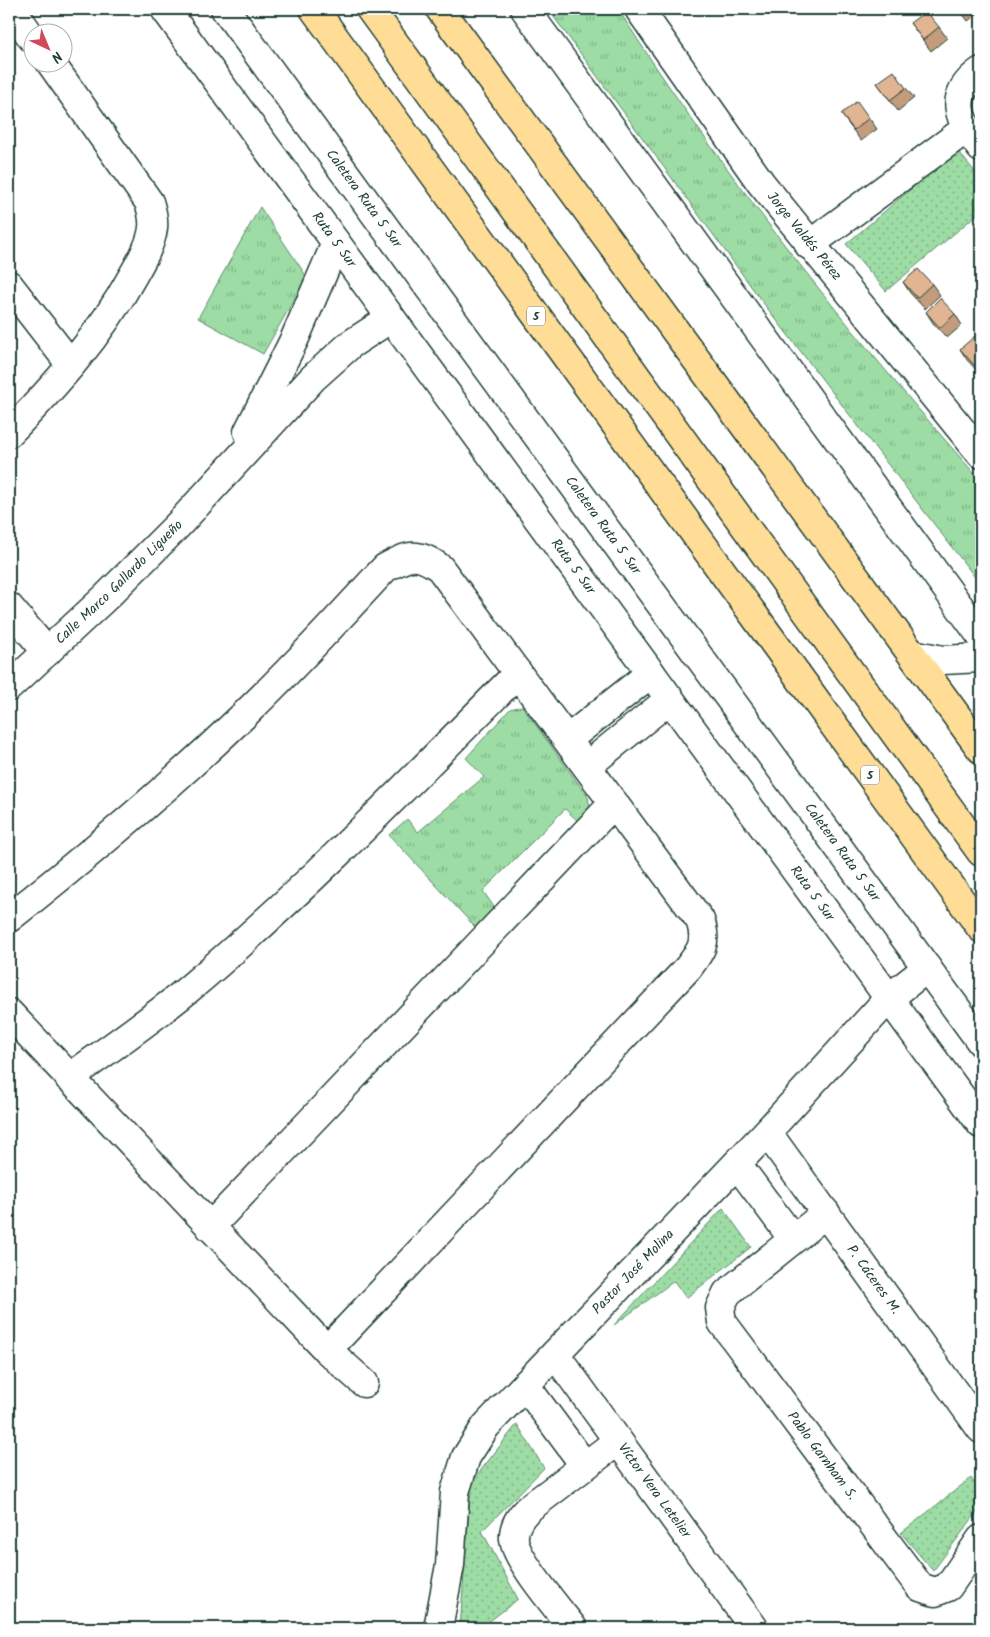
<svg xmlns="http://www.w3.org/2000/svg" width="990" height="1637" font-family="Kalam,sans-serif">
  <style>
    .grass { fill: url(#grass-dots); stroke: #5e8c6c }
    .park { fill: url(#park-tufts); stroke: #5e8c6c }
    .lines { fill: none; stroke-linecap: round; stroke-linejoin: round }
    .minor-casing { stroke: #1f3d34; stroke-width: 31 }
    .major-casing { stroke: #1f3d34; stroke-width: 31 }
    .highway-casing { stroke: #1f3d34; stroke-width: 31 }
    .minor { stroke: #fff; stroke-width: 28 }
    .major { stroke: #ffdd96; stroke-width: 28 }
    .highway { stroke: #ffdd96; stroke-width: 28 }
    .wall { fill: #c29c7d; stroke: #1f3d34 }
    .building { fill: #e1b591; stroke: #1f3d34 }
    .labels { text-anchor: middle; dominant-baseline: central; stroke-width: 4.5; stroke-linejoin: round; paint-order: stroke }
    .shield { fill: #fff; stroke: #627771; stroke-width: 1 }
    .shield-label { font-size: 12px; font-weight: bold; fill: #1f3d34 }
    .street-label { font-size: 14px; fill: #1f3d34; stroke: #fff }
  </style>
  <defs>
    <pattern id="grass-dots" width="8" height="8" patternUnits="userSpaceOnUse" patternTransform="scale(1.25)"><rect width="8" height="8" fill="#9ddca5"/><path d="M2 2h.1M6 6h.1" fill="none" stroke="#7fb487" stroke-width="1.8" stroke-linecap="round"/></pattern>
    <pattern id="park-tufts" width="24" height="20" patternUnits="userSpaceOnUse" patternTransform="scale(1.25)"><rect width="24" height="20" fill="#9ddca5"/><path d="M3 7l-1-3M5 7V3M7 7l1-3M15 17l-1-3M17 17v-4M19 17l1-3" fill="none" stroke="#7fb487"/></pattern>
  </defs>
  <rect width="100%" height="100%" fill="#fff"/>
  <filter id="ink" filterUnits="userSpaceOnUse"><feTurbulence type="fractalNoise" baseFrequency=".02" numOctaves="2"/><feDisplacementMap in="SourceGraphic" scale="10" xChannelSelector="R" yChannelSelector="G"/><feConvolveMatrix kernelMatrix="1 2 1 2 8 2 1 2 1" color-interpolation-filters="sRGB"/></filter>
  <g filter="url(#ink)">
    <path class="grass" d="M957,150L981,179V211L886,291L846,244Z
      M723,1208L751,1247L686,1298L674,1281L614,1325Z
      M517,1424L544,1468L482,1531L518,1599L481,1628H460L471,1483Z
      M971,1478L981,1493V1507L933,1571L901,1533Z"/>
    <path class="park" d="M548,9H618C724,176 850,333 981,481V585L764,304Z
      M260,207L307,277L263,354L198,318Z
      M522,706L588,797L591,812L579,822L565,809L483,891L494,907L476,928L389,835L407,819L418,832L484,777L466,758L510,709Z"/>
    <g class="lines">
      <g class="minor-casing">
        <g id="minor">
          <path d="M12,9L32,38"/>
          <path id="s1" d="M165,9L981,1124"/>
          <path id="s2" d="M225,9L981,1042"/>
          <path d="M525,9L981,636"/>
          <path id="s3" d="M639,9L761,183L981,454"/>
          <path d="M981,71C946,96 959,120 981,148"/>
          <path d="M809,245L966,129"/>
          <path d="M9,285L71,365"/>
          <path d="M248,432L295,338L336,243"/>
          <path d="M9,433C55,386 100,336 132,277C140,263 151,245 153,228C154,219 152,211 149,202L50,62"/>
          <path d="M9,607L47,652"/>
          <path d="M912,654L943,660L981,658"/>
          <path id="s4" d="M9,687L107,596L178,525L313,378L351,344L391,318"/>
          <path d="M568,739L651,673"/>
          <path d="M587,766L670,699"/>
          <path d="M9,918C89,855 167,789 241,718C291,670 338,619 385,568C409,555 417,551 440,568L700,920C708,942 701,951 688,968L327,1350"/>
          <path d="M9,1013L327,1350L364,1383"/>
          <path d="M69,1078C108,1050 148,1022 185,992C303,893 410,782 518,673"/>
          <path id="s5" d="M767,1132L981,1429"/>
          <path d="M737,1164L793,1239"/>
          <path id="s6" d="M826,1213L727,1293L720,1308L722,1322L920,1587L935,1592L948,1587L981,1539"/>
          <path d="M210,1227L614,803"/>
          <path id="s7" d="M555,1354L754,1628"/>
          <path d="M525,1385L585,1466"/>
          <path id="s8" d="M438,1628L450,1565L455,1492L466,1457L486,1426L767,1132L889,998L927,968"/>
          <path d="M573,1628C559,1610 515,1559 514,1539C513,1526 520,1517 528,1509L618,1441"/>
        </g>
      </g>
      <g class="major-casing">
        <path id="major" d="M440,9L981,749"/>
      </g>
      <g class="highway-casing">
        <path id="highway" d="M314,9L981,928
          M370,9L981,852"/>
      </g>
      <use href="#minor" class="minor"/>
      <use href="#major" class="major"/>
      <use href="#highway" class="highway"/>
    </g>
    <path class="wall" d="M959,9H981V11L968,21Z
      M910,23L939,27L947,38L931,51Z
      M877,83L906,88L914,98L898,111Z
      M841,114L869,118L877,129L861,141Z
      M903,282L932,284L940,295L925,309L910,293Z
      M926,312L955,314L962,325L947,338L933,323Z
      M981,343V375L967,360L960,349Z"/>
    <path class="building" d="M926,11L939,27L923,40L910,23Z
      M894,71L906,88L890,100L877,83Z
      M857,101L869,118L854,130L841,114Z
      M981,217V232L974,224Z
      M918,269L932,284L917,298L903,282Z
      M940,298L955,314L940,328L926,312Z
      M975,336L981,343V358L974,365L960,349Z"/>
  </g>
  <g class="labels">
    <g class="shield">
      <rect x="527" y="306.5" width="18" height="19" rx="4"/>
      <rect x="861" y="765.5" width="18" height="19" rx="4"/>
    </g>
    <g class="shield-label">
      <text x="536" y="316">5</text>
      <text x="870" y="775">5</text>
    </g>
    <g class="street-label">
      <text stroke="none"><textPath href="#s2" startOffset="235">Caletera Ruta 5 Sur</textPath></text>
      <text stroke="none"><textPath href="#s3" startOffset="281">Jorge Valdés Pérez</textPath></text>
      <text stroke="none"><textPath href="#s1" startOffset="286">Ruta 5 Sur</textPath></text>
      <text stroke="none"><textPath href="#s2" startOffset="640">Caletera Ruta 5 Sur</textPath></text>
      <text stroke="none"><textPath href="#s1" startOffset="691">Ruta 5 Sur</textPath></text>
      <text stroke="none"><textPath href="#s4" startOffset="152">Calle Marco Gallardo Ligueño</textPath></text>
      <text stroke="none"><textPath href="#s2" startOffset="1045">Caletera Ruta 5 Sur</textPath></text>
      <text stroke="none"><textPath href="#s1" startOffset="1096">Ruta 5 Sur</textPath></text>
      <text stroke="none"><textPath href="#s8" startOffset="424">Pastor José Molina</textPath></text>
      <text stroke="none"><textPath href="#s5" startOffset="182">P. Cáceres M.</textPath></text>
      <text stroke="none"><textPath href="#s6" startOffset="325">Pablo Garnham S.</textPath></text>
      <text stroke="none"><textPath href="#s7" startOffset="169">Víctor Vera Letelier</textPath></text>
    </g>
  </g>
  <rect width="990" height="1637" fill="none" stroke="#fff" stroke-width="30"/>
  <rect x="15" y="15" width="960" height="1607" fill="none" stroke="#1f3d34" stroke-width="2" filter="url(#ink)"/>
  <g transform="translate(48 48) rotate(136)"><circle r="24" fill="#ffffff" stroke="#a5b1ae"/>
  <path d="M0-4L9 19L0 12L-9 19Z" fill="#d1495b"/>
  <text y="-8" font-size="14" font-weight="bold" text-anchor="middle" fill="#1f3d34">N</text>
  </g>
</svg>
